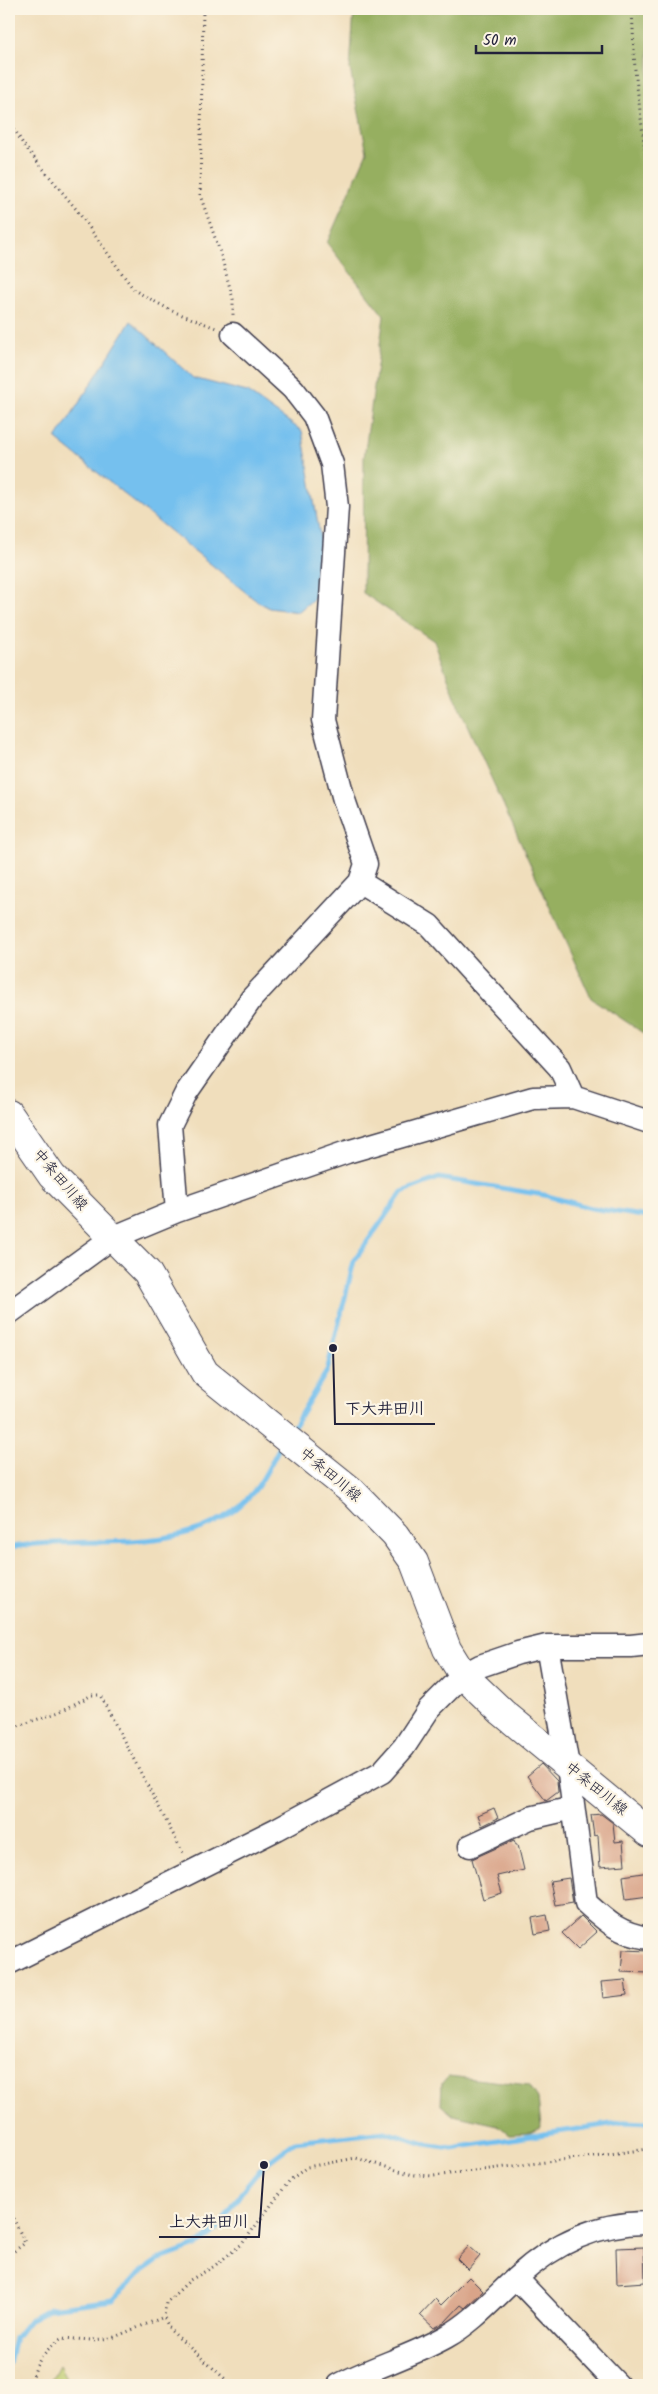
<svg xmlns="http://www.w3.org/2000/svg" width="658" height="2394" font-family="Kalam,'Klee One',sans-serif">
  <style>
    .green { fill: #bdcb6d; stroke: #707654 }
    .forest { fill: #96af60; stroke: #5c684e }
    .water { fill: #75c0ee; stroke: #4c7194 }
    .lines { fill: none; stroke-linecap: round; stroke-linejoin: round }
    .stream { stroke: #75c0ee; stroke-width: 5 }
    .building { fill: #d9a489 }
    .minor-casing { stroke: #413e4e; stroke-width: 25 }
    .major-casing { stroke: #413e4e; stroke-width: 30 }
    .path { stroke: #413e4e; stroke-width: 3; stroke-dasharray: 1 4; stroke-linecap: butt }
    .minor { stroke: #fff; stroke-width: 22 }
    .major { stroke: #fff; stroke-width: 28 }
    .labels { text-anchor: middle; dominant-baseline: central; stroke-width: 4.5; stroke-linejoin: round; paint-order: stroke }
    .street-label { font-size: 15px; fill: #22223b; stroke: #fcf5e5 }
    .leader { fill: none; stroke: #22223b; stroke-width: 2 }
    .callout-dot { fill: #22223b; stroke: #fcf5e5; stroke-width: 2 }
    .callout-label { font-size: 16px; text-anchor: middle; font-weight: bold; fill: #22223b; stroke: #fcf5e5; stroke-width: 4.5; stroke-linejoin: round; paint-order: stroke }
  </style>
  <rect width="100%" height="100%" fill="#fcf5e5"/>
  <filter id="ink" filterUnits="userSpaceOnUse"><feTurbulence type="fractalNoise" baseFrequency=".02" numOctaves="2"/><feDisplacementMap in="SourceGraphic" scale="10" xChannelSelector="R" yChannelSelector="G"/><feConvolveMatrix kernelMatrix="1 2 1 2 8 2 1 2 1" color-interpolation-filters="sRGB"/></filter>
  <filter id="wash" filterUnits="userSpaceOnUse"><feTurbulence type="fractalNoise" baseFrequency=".0096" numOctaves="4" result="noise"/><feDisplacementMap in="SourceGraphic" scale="20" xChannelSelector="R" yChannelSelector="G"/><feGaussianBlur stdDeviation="1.12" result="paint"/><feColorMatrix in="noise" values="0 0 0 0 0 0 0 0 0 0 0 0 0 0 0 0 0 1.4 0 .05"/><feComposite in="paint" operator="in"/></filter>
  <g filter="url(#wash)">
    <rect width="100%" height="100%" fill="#f0debc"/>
    <path class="green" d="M59,2365L70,2385H48Z"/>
    <path class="forest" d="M354,9H649V1037L591,998L459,707L434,641L363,593L364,458L384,316L327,243L367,152L350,69Z
      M448,2076L529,2085L538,2098L541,2127L530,2133L509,2134L498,2125L453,2115L441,2105L442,2083Z"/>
    <path class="water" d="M131,321L193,378L247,392L302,431L323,553L319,594L298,612L269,608L254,599L56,439Z"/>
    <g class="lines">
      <path class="stream" d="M290,1432L327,1371L354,1261L402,1192L439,1178L544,1195L591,1208L649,1217
        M9,1548C87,1532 196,1563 254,1491C265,1478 272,1460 281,1445
        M9,2363L15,2338L30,2319L50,2308L113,2300L141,2272L158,2260L196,2246L218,2229L241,2193L264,2165L295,2142L385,2132L425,2144L452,2148L624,2122L649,2123"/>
    </g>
    <g id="blocks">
      <path class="building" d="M541,1764L557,1781L558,1792L546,1801L527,1776Z
        M494,1808L498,1818L482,1826L478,1815Z
        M601,1814L613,1823L615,1842L623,1841L625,1865L600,1867L598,1835L594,1836L591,1815Z
        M514,1840L516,1845H518L524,1870L497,1876L502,1893L483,1899L472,1859Z
        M649,1872V1896L626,1899L623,1876Z
        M569,1878L573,1902L555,1905L550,1881Z
        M547,1915L550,1931L535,1934L532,1918Z
        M581,1916L597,1932L578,1949L562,1933Z
        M623,1950L649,1951V1973L621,1972Z
        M625,1980L627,1995L603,1998L601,1982Z
        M469,2246L480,2256L468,2270L457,2259Z
        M644,2247L645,2282L617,2284L616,2248Z
        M469,2277L483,2291L465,2308L461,2305L444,2323L434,2328L420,2315L435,2299L441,2305Z"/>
    </g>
  </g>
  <g filter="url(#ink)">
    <use href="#blocks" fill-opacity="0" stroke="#413e4e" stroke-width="1"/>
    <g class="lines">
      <g class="minor-casing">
        <path id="minor" d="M360,882L429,925L560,1068L573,1097
          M177,1211L170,1125L186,1093L252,998L360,882L366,864L344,800L323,720L337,507L332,464L314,416L293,389L233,334
          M9,1313L112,1238L177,1211L347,1152L533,1098L573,1097L649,1122
          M547,1646L568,1766L586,1903C607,1922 620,1934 649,1938
          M470,1846L530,1818L573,1808
          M9,1963L277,1829L382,1772L404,1747L429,1709L463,1675L480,1666L518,1653L547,1646H631L649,1644
          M516,2278L618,2385
          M339,2385C373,2367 412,2356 446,2337C473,2322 493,2299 516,2278C553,2244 598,2222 649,2223"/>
      </g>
      <g class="major-casing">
        <path id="major" d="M9,1114L52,1176L147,1272L205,1373L353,1492L395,1535L414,1562L447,1649L463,1675L502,1712L649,1833"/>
      </g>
      <path class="path" d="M203,9L200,195L220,252L233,299V315
        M632,9L635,70L647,167L649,168
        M9,120L23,144L76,209L134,290L172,311L216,328
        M9,1729L59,1712L92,1695H100L184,1855
        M9,2209L25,2243L9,2255
        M31,2385C36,2361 43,2352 62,2338L91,2340L112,2338L164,2317
        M232,2385L170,2330L164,2317L166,2303L190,2280L213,2267L242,2244L290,2180L307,2167L356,2158L413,2175L434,2176L649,2149"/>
      <use href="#minor" class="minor"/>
      <use href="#major" class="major"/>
    </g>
  </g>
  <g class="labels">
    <g class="street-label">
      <text transform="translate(60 1180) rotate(50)">中条田川線</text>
      <text transform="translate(330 1475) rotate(40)">中条田川線</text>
      <text transform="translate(596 1789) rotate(39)">中条田川線</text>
    </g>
  </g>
  <path class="leader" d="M333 1348L335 1424H435M264 2165L259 2237H159"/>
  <g class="callout-dot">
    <circle cx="333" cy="1348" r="5"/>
    <circle cx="264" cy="2165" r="5"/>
  </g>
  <g class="callout-label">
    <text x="385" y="1414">下大井田川</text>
    <text x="209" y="2227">上大井田川</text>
  </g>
  <rect width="658" height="2394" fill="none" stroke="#fcf5e5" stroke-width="30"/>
  <path d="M476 45v8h126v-8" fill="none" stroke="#22223b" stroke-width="2.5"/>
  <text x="483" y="45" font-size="15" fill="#22223b" stroke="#fcf5e5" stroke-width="4" paint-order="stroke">50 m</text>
</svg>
